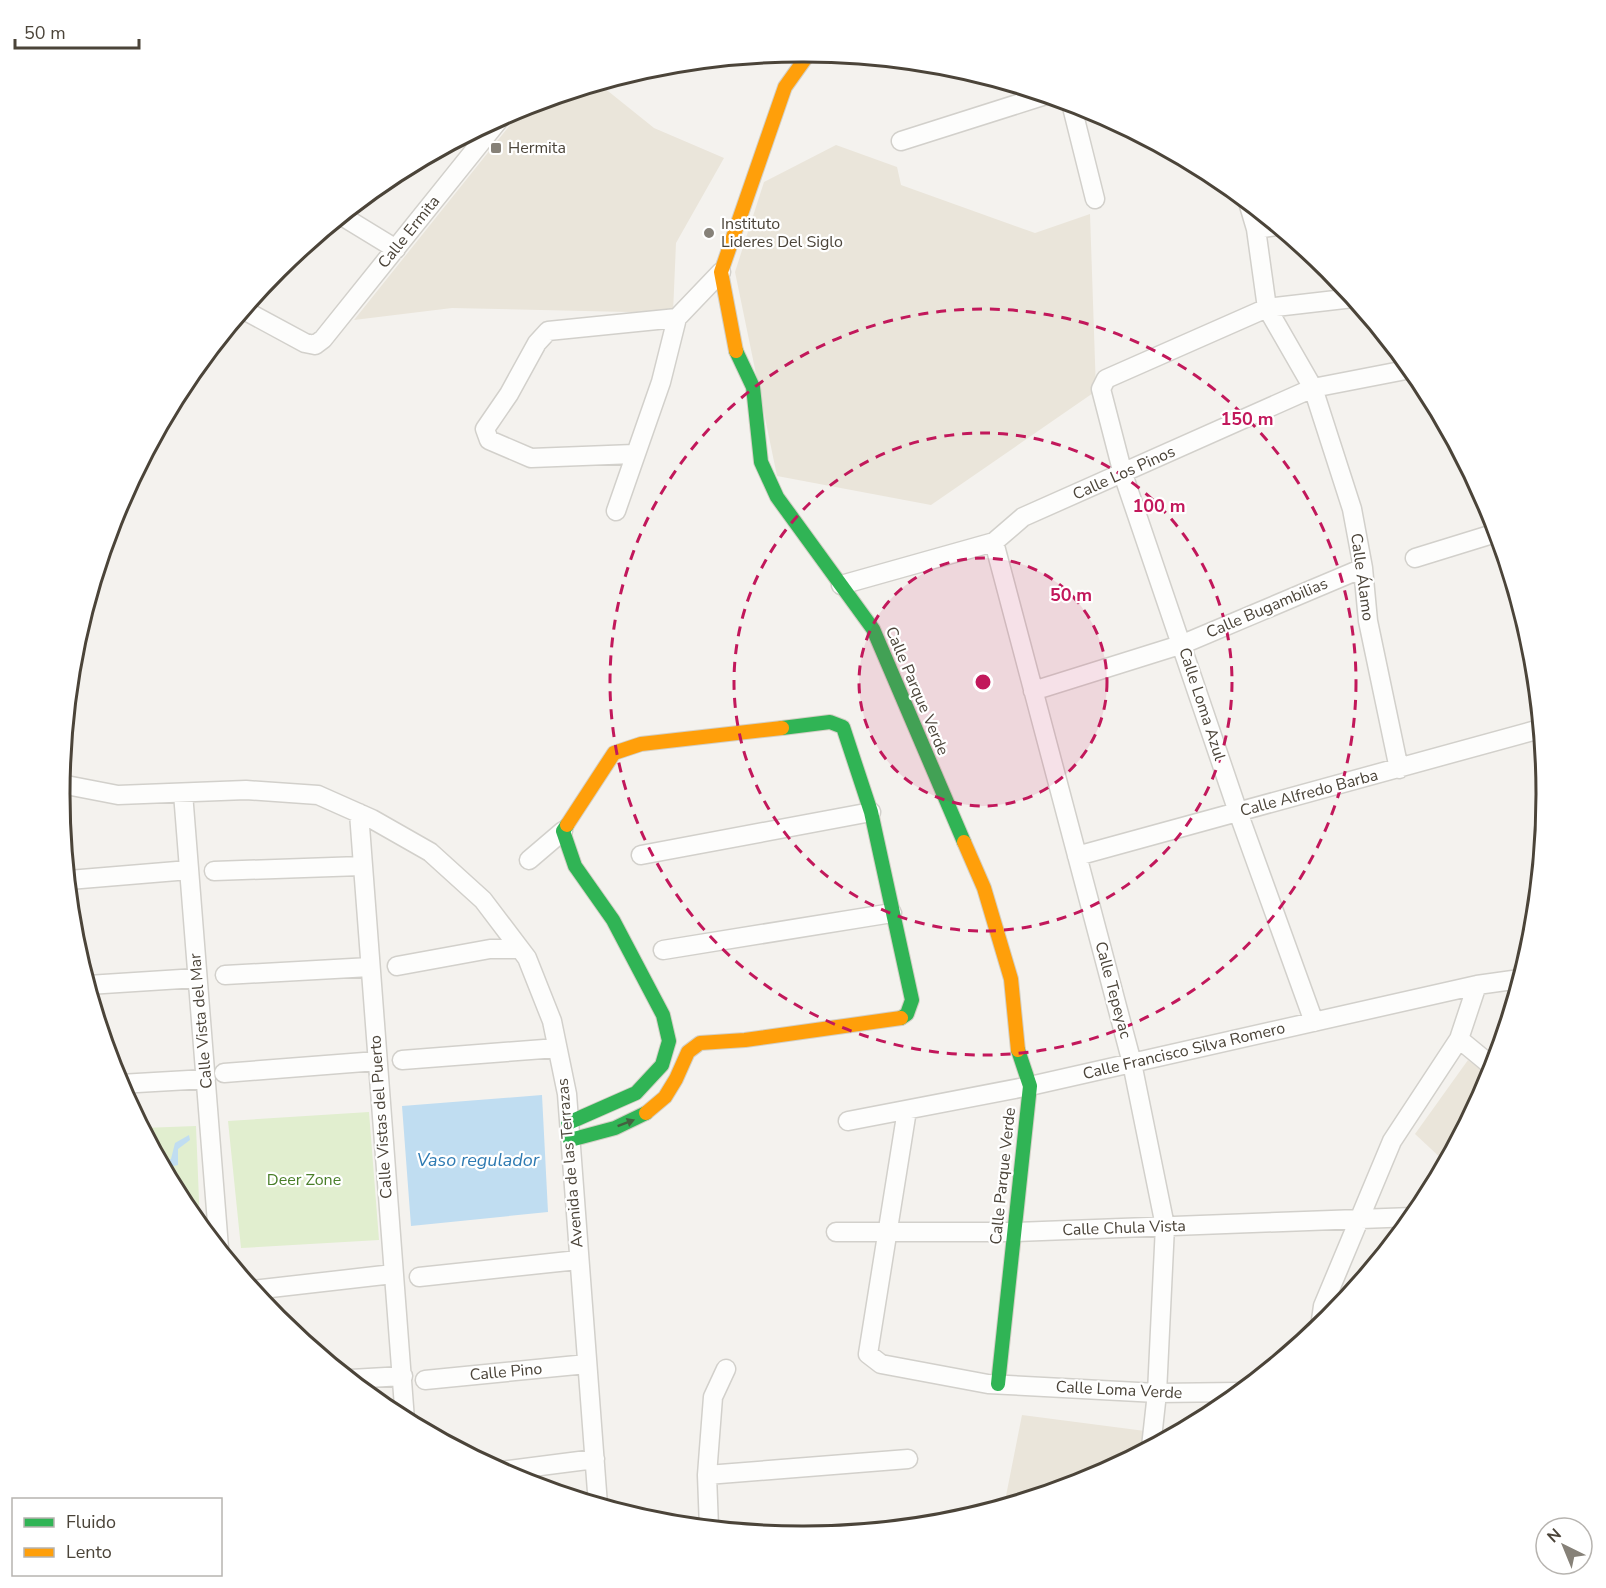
<svg xmlns="http://www.w3.org/2000/svg" width="1606" height="1588" font-family="'Nunito Sans',sans-serif">
  <style>
    .education { fill: #eae5da }
    .green { fill: #e1eecf }
    .water { fill: #c0ddf1 }
    .lines { fill: none; stroke-linecap: round; stroke-linejoin: round }
    .street-casing { stroke: #d2d0cb; stroke-width: 21 }
    .fast-casing { stroke: #d3cfc5; stroke-width: 16 }
    .slow-casing { stroke: #d3cfc5; stroke-width: 16 }
    .street { stroke: #fdfdfc; stroke-width: 18 }
    .fast { stroke: #30b455; stroke-width: 14 }
    .slow { stroke: #ff9f0a; stroke-width: 14 }
    .oneway { fill: #446040 }
    .ring { fill: none; stroke: #c2185b; stroke-width: 3; stroke-dasharray: 10 8 }
    .poi-dot { fill: #868178; stroke: #fff; stroke-width: 2 }
    .labels { text-anchor: middle; dominant-baseline: central; stroke-width: 4.5; stroke-linejoin: round; paint-order: stroke }
    .poi-label { font-size: 16px; fill: #4b4439; stroke: #fff; text-anchor: start }
    .street-label { font-size: 16px; fill: #4b4439; stroke: #fff }
    .park-label { font-size: 16px; fill: #4a7f2a; stroke: #fff }
    .water-label { font-size: 18px; font-style: italic; fill: #2e7ab2; stroke: #fff }
    .rim { fill: none; stroke: #4b4439; stroke-width: 3 }
    .centre { fill: #c2185b; stroke: #fff; stroke-width: 3 }
    .ring-label { font-size: 18px; text-anchor: middle; font-weight: bold; fill: #c2185b; stroke: #fff; stroke-width: 4.5; stroke-linejoin: round; paint-order: stroke }
  </style>
  <rect width="100%" height="100%" fill="#f4f2ee"/>
  <path class="education" d="M598,83L654,128L724,158L676,243L673,313L452,308L354,320L526,105Z
    M836,145L897,167L901,185L1035,233L1090,214L1096,391L931,505L777,476L735,272L764,182Z
    M1468,1060L1490,1077L1445,1162L1415,1134Z
    M1022,1415L1145,1431L1140,1452L1087,1481L1004,1506Z"/>
  <path class="green" d="M369,1112L379,1240L241,1248L228,1121Z
    M196,1126L200,1225L185,1206L143,1128Z"/>
  <path class="water" d="M542,1095L548,1212L411,1226L402,1106Z
    M189,1135L190,1140L178,1149V1165L164,1168L162,1163L171,1159L175,1143Z"/>
  <g class="lines">
    <g class="street-casing">
      <path id="street" d="M1071,103L1095,199
        M901,141L1046,95
        M1248,202L1256,229L1267,308L1313,388L1352,509L1363,568L1368,621L1399,769
        M342,216L396,249
        M1256,229L1277,226
        M244,310L305,343L315,345L323,339L502,116
        M634,454L531,458L489,440L485,429L509,394L537,343L548,331L677,318
        M616,511L661,382L677,318L721,272
        M994,542L1132,1063L1165,1226L1157,1393L1151,1447
        M1415,558L1496,533
        M841,585L994,542L1023,517L1313,388L1411,369
        M1033,691L1183,644L1363,568
        M61,784L118,795L246,790L318,795L372,819L430,852L483,900L527,958L552,1021L567,1094L598,1505
        M183,793L219,1248
        M359,813L405,1420
        M641,855L871,812
        M1077,856L1540,729
        M529,860L563,831
        M214,871L361,866
        M69,880L189,870
        M663,950L892,913
        M397,966L490,949H520
        M225,975L370,967
        M88,985L197,978
        M1314,1022L1238,812L1123,474L1101,389L1106,379L1267,308L1353,298
        M1459,1039L1493,1067
        M402,1060L557,1048
        M224,1073L377,1061
        M120,1084L206,1079
        M907,1110L868,1354L881,1364L988,1384L1157,1393L1240,1392
        M848,1121L1030,1086L1477,985L1520,979
        M836,1232H1014L1413,1217
        M419,1277L578,1260
        M253,1290L393,1274
        M1320,1327L1323,1306L1392,1141L1459,1039L1477,985
        M351,1379L403,1376
        M425,1380L587,1364
        M501,1471L595,1459
        M707,1475L908,1459
        M709,1528L707,1475L713,1397L726,1369"/>
    </g>
    <g class="fast-casing">
      <path id="fast" d="M736,351L753,387L761,462L777,497L873,629L964,842
        M782,728L830,722L843,727L871,812L912,1000L907,1014L901,1018
        M567,825L563,831L575,866L613,920L663,1015L669,1041L662,1065L636,1093L568,1123
        M570,1140L615,1128L646,1113
        M998,1384L1030,1086L1018,1050"/>
    </g>
    <g class="slow-casing">
      <path id="slow" d="M736,351L721,272L785,87L810,52
        M567,825L614,753L641,744L782,728
        M964,842L984,888L1011,979L1018,1050
        M646,1113L665,1097L676,1079L688,1052L700,1043L745,1040L901,1018"/>
    </g>
    <use href="#street" class="street"/>
    <use href="#fast" class="fast"/>
    <use href="#slow" class="slow"/>
  </g>
  <defs><path id="oneway-solid" d="M-6-.8H1V-3.2L6.5 0L1 3.2V.8H-6Z" transform="scale(1.5)"/></defs>
  <use class="oneway" href="#oneway-solid" transform="translate(626 1123) rotate(-21)"/>
  <circle cx="983" cy="682" r="124" fill="#c2185b" fill-opacity=".12"/>
  <g class="ring">
    <circle cx="983" cy="682" r="124"/>
    <circle cx="983" cy="682" r="249"/>
    <circle cx="983" cy="682" r="373"/>
  </g>
  <g class="poi-dot">
    <rect x="490" y="142" width="12" height="12" rx="3"/>
    <circle cx="709" cy="233" r="6"/>
  </g>
  <g class="labels">
    <g class="poi-label">
      <text x="508" y="148">Hermita</text>
      <text x="721" y="224">Instituto<tspan x="721" dy="18">Lideres Del Siglo</tspan></text>
    </g>
    <g class="street-label">
      <text transform="translate(409 232) rotate(-51)">Calle Ermita</text>
      <text transform="translate(1124 473) rotate(-24)">Calle Los Pinos</text>
      <text transform="translate(1362 577) rotate(82)">Calle Álamo</text>
      <text transform="translate(1267 608) rotate(-23)">Calle Bugambilias</text>
      <text transform="translate(917 691) rotate(67)">Calle Parque Verde</text>
      <text transform="translate(1202 704) rotate(72)">Calle Loma Azul</text>
      <text transform="translate(1309 793) rotate(-15)">Calle Alfredo Barba</text>
      <text transform="translate(1113 990) rotate(75)">Calle Tepeyac</text>
      <text transform="translate(201 1021) rotate(-95)">Calle Vista del Mar</text>
      <text transform="translate(1184 1051) rotate(-13)">Calle Francisco Silva Romero</text>
      <text transform="translate(381 1117) rotate(-94)">Calle Vistas del Puerto</text>
      <text transform="translate(570 1163) rotate(-95)">Avenida de las Terrazas</text>
      <text transform="translate(1003 1176) rotate(-84)">Calle Parque Verde</text>
      <text transform="translate(1124 1228) rotate(-2)">Calle Chula Vista</text>
      <text transform="translate(506 1372) rotate(-5)">Calle Pino</text>
      <text transform="translate(1119 1390) rotate(3)">Calle Loma Verde</text>
    </g>
    <g class="park-label">
      <text x="304" y="1180">Deer Zone</text>
    </g>
    <g class="water-label">
      <text x="478" y="1160">Vaso regulador</text>
    </g>
  </g>
  <path d="M0 0H1606V1588H0ZM802 62H804A732 732 0 0 1 1536 794V794A732 732 0 0 1 804 1526H802A732 732 0 0 1 70 794V794A732 732 0 0 1 802 62Z" fill="#fff" fill-rule="evenodd"/>
  <path class="rim" d="M802 62H804A732 732 0 0 1 1536 794V794A732 732 0 0 1 804 1526H802A732 732 0 0 1 70 794V794A732 732 0 0 1 802 62Z"/>
  <circle cx="983" cy="682" r="9" class="centre"/>
  <g class="ring-label">
    <text x="1247" y="425">150 m</text>
    <text x="1159" y="512">100 m</text>
    <text x="1071" y="601">50 m</text>
  </g>
  <rect x="12" y="1498" width="210" height="78" fill="#ffffff" stroke="#b7b4b0" stroke-width="1.5"/>
  <rect x="24" y="1518" width="30" height="9" fill="#30b455" stroke="#b7b4b0" stroke-width="1.5"/>
  <text x="66" y="1528" font-size="18" fill="#4b4439">Fluido</text>
  <rect x="24" y="1548" width="30" height="9" fill="#ff9f0a" stroke="#b7b4b0" stroke-width="1.5"/>
  <text x="66" y="1558" font-size="18" fill="#4b4439">Lento</text>
  <g transform="translate(1564 1546) rotate(317)"><circle r="28" fill="#ffffff" stroke="#b7b4b0" stroke-width="1.5"/>
  <path d="M0-4.5L10 22L0 15L-10 22Z" fill="#868178"/>
  <text y="-9" font-size="16" font-weight="bold" text-anchor="middle" fill="#4b4439">N</text>
  </g>
  <path d="M15 39v9h124v-9" fill="none" stroke="#4b4439" stroke-width="3"/>
  <text x="24" y="39" font-size="18" fill="#4b4439" stroke="#ffffff" stroke-width="4.5" paint-order="stroke">50 m</text>
</svg>
